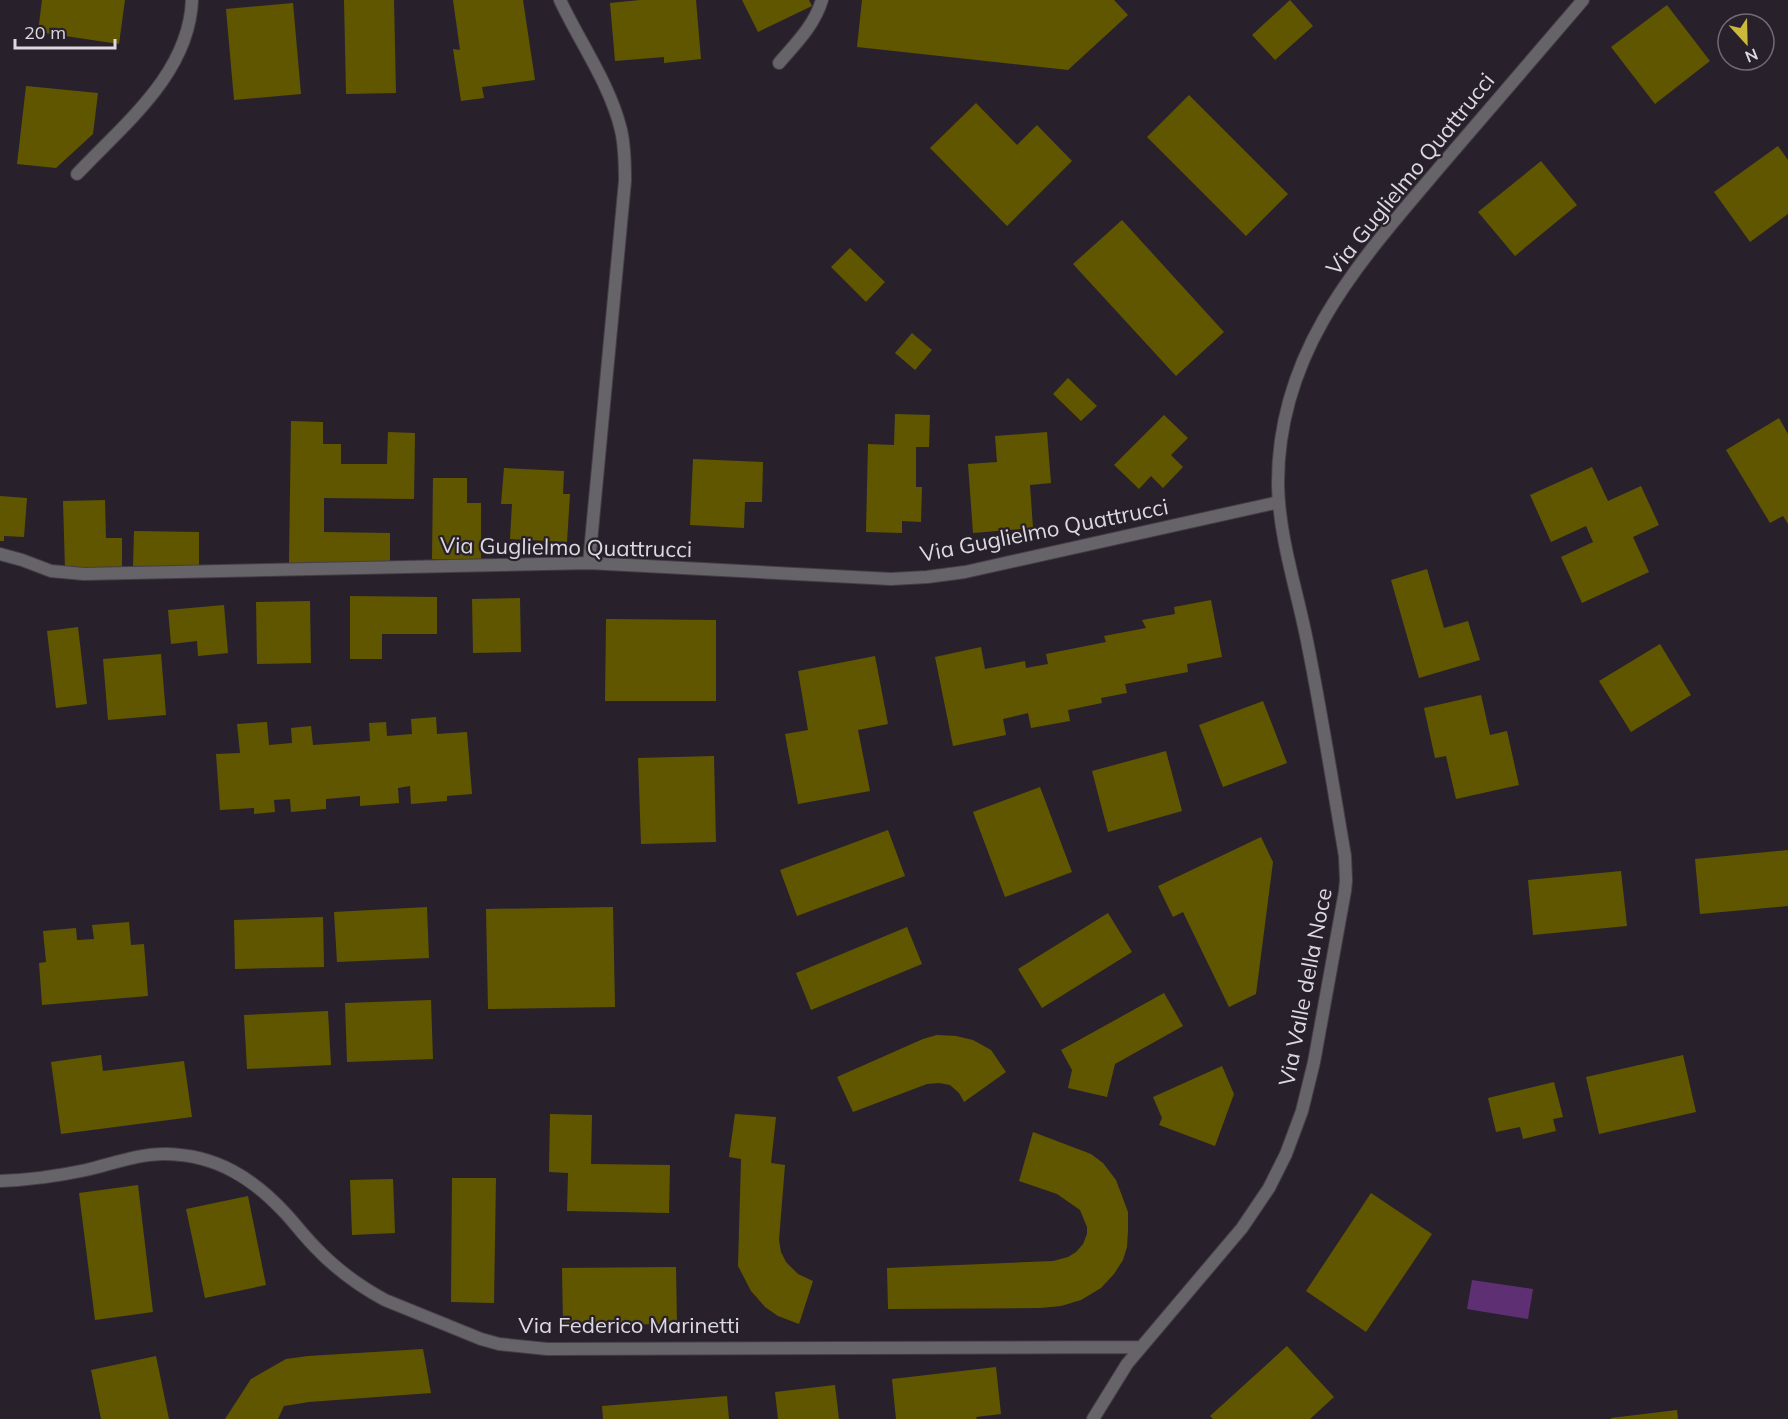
<svg xmlns="http://www.w3.org/2000/svg" width="1788" height="1419" font-family="Mulish,sans-serif">
  <style>
    .water { fill: #5e3073 }
    .building { fill: #605600 }
    .lines { fill: none; stroke-linecap: round; stroke-linejoin: round }
    .lane-casing { stroke: #453e49; stroke-width: 14 }
    .street-casing { stroke: #453e49; stroke-width: 14 }
    .lane { stroke: #676469; stroke-width: 12 }
    .street { stroke: #676469; stroke-width: 12 }
    .labels { text-anchor: middle; dominant-baseline: central; stroke-width: 4.5; stroke-linejoin: round; paint-order: stroke }
    .street-label { font-size: 22px; fill: #ddd9e0; stroke: #28212c }
  </style>
  <rect width="100%" height="100%" fill="#28212c"/>
  <path class="water" d="M1472,1280L1533,1289L1528,1319L1467,1309Z"/>
  <path class="building" d="M42,0H125L119,44L38,32Z
    M344,0H394L396,93L346,94Z
    M453,0H523L535,80L482,87L484,98L461,101L453,49L460,50Z
    M640,0H696L701,59L664,63V57L615,61L610,3Z
    M742,0H809L812,6L758,32Z
    M862,0H1114L1128,15L1068,70L857,47Z
    M1290,0L1313,26L1275,60L1252,35Z
    M293,3L301,94L234,100L226,9Z
    M1667,5L1710,61L1655,104L1611,47Z
    M26,86L98,93L93,134L56,168L17,164Z
    M1189,95L1288,194L1246,236L1147,137Z
    M976,103L1017,145L1037,125L1072,161L1007,226L930,148Z
    M1778,146L1788,160V214L1750,242L1714,192Z
    M1541,161L1577,205L1515,256L1478,212Z
    M1122,220L1224,332L1176,376L1073,264Z
    M850,248L885,282L866,302L831,267Z
    M912,333L932,350L915,370L895,353Z
    M1068,378L1097,406L1081,421L1053,394Z
    M895,414L930,415L929,447H916V487H922L921,522L902,521V533L866,532L868,444L894,445Z
    M1164,415L1188,438L1171,455L1183,467L1163,488L1151,476L1139,489L1114,465Z
    M1779,418L1788,434V524L1783,516L1770,523L1726,450Z
    M291,421L323,422V444H341V464H387L388,432L415,433L414,499L324,498V532L390,533V565L289,563Z
    M1047,432L1051,483L1030,485L1033,528L973,533L968,464L997,462L995,436Z
    M693,459L763,462L762,502H745L744,528L690,525Z
    M1592,467L1608,501L1641,486L1659,525L1633,537L1649,572L1582,603L1561,557L1593,542L1586,526L1551,542L1530,495Z
    M504,468L564,471L563,494H570L567,542L510,539L512,504H501Z
    M433,478H467V503H481V560L432,559Z
    M0,496L27,498L24,537L4,536V541H0Z
    M105,500L106,538H122V568L65,569L63,501Z
    M134,531L199,532V567H133Z
    M1427,569L1444,628L1468,621L1480,660L1419,678L1391,580Z
    M350,596L437,597V634H382V659H350Z
    M520,598L521,652L473,653L472,599Z
    M1211,600L1222,657L1187,664L1188,672L1125,684L1127,693L1101,698L1102,703L1068,710L1070,721L1031,728L1028,713L1003,719L1006,735L953,746L935,657L981,647L985,669L1025,661L1026,668L1048,664L1046,654L1106,642L1104,636L1146,628L1142,620L1175,614L1174,607Z
    M310,601L311,663L257,664L256,602Z
    M224,605L228,653L198,656L197,641L171,644L168,610Z
    M606,619L716,620V701H605Z
    M78,627L87,704L56,708L47,631Z
    M1660,644L1691,695L1631,732L1599,681Z
    M161,654L166,715L108,720L103,659Z
    M875,656L888,724L858,730L870,791L798,804L785,734L808,730L798,671Z
    M1481,695L1490,735L1507,731L1519,785L1456,799L1446,756L1435,758L1424,708Z
    M1263,701L1287,763L1223,787L1199,725Z
    M436,717L437,734L467,732L472,794L447,796V801L411,804L410,786L398,788L399,803L360,806V796L326,799V809L291,812L290,799L274,800L275,812L254,814V808L220,810L216,754L240,753L237,724L267,722L269,745L292,743L291,728L311,726L313,745L370,741L369,723L386,722L387,736L412,734L411,719Z
    M1166,751L1182,811L1108,832L1092,771Z
    M714,756L716,842L641,844L638,758Z
    M1040,787L1072,872L1005,897L973,812Z
    M888,830L905,876L797,916L780,870Z
    M1261,837L1273,862L1256,994L1229,1007L1183,912L1173,917L1158,886Z
    M1788,850V906L1700,914L1695,859Z
    M1621,871L1627,926L1533,935L1528,880Z
    M427,907L429,958L337,962L334,912Z
    M613,907L615,1007L488,1009L486,909Z
    M1108,913L1132,952L1042,1008L1018,969Z
    M323,917L324,967L235,969L234,920Z
    M129,922L131,945L144,944L148,996L42,1005L39,963L46,962L43,931L76,928L77,940L94,939L92,925Z
    M907,927L922,964L811,1010L796,973Z
    M1164,993L1183,1026L1115,1064L1107,1097L1068,1088L1072,1070L1061,1050Z
    M431,1000L433,1059L347,1062L345,1003Z
    M328,1011L331,1065L247,1069L244,1015Z
    M937,1035L956,1036L973,1040L991,1050L1006,1072L964,1102L959,1093L950,1085L939,1083L927,1084L853,1112L837,1077L923,1039Z
    M101,1055L103,1071L184,1061L192,1117L61,1134L51,1062Z
    M1683,1055L1696,1112L1599,1134L1586,1077Z
    M1222,1066L1234,1094L1215,1146L1159,1125L1162,1118L1153,1097Z
    M1554,1082L1563,1117L1553,1119L1556,1131L1523,1139L1520,1127L1496,1132L1488,1098Z
    M550,1114L592,1115L591,1164L670,1165L669,1213L567,1211L568,1173L549,1172Z
    M735,1114L776,1117L771,1163L785,1165L779,1240L781,1252L786,1262L798,1274L813,1281L799,1324L778,1316L765,1307L751,1291L738,1266L741,1159L729,1157Z
    M1033,1132L1091,1154L1103,1163L1116,1180L1128,1212V1230L1127,1247L1123,1260L1114,1274L1101,1288L1081,1300L1061,1306L1040,1308L888,1309L887,1268L1053,1261L1068,1257L1076,1252L1083,1244L1087,1234V1227L1080,1210L1057,1194L1019,1181Z
    M452,1178H496L494,1303L451,1302Z
    M393,1179L395,1233L352,1235L350,1180Z
    M138,1185L153,1312L95,1320L79,1193Z
    M1371,1193L1432,1234L1366,1332L1306,1291Z
    M248,1196L266,1285L205,1298L186,1209Z
    M676,1267L677,1324L563,1325L562,1268Z
    M1287,1346L1334,1397L1310,1419H1213L1210,1416Z
    M423,1349L431,1393L309,1402L284,1406L278,1419H225L251,1379L286,1359L308,1356Z
    M156,1356L169,1419H101L91,1370Z
    M996,1367L1001,1414L976,1417L977,1419H896L892,1379Z
    M835,1385L839,1419H778L775,1392Z
    M727,1396L729,1419H603L602,1406Z
    M1677,1410L1678,1419H1611V1418Z"/>
  <g class="lines">
    <g class="lane-casing">
      <path id="lane" d="M779,63C796,43 814,26 822,0"/>
    </g>
    <g class="street-casing">
      <path id="street" d="M560,0C580,43 610,84 621,130C625,147 625,164 625,181L589,563
        M77,174C124,124 189,74 192,0
        M0,554L22,560L51,571L84,574L589,563L891,579L927,577L965,572L1279,502
        M0,1181C29,1180 58,1176 86,1170C112,1164 140,1153 167,1154C216,1155 253,1178 286,1214C296,1225 305,1237 316,1248C336,1269 359,1286 385,1300L481,1339L499,1344L547,1349L1141,1347
        M1093,1419L1127,1364L1242,1228L1269,1188L1286,1154L1302,1111L1314,1062L1345,891L1346,881L1345,856C1333,786 1322,716 1308,646C1298,593 1279,539 1278,485C1277,349 1362,259 1444,162C1490,108 1536,54 1583,0"/>
    </g>
    <use href="#lane" class="lane"/>
    <use href="#street" class="street"/>
  </g>
  <g class="labels">
    <g class="street-label">
      <text transform="translate(1410 174) rotate(-51)">Via Guglielmo Quattrucci</text>
      <text transform="translate(1044 530) rotate(-11)">Via Guglielmo Quattrucci</text>
      <text transform="translate(566 547) rotate(1)">Via Guglielmo Quattrucci</text>
      <text transform="translate(1305 987) rotate(-79)">Via Valle della Noce</text>
      <text x="629" y="1325">Via Federico Marinetti</text>
    </g>
  </g>
  <g transform="translate(1746 42) rotate(158)"><circle r="28" fill="#28212c" stroke="#706b74" stroke-width="1.5"/>
  <path d="M0-4.5L10 22L0 15L-10 22Z" fill="#cbba39"/>
  <text y="-9" font-size="16" font-weight="bold" text-anchor="middle" fill="#ddd9e0">N</text>
  </g>
  <path d="M15 39v9h100v-9" fill="none" stroke="#ddd9e0" stroke-width="3"/>
  <text x="24" y="39" font-size="18" fill="#ddd9e0" stroke="#28212c" stroke-width="4.5" paint-order="stroke">20 m</text>
</svg>
